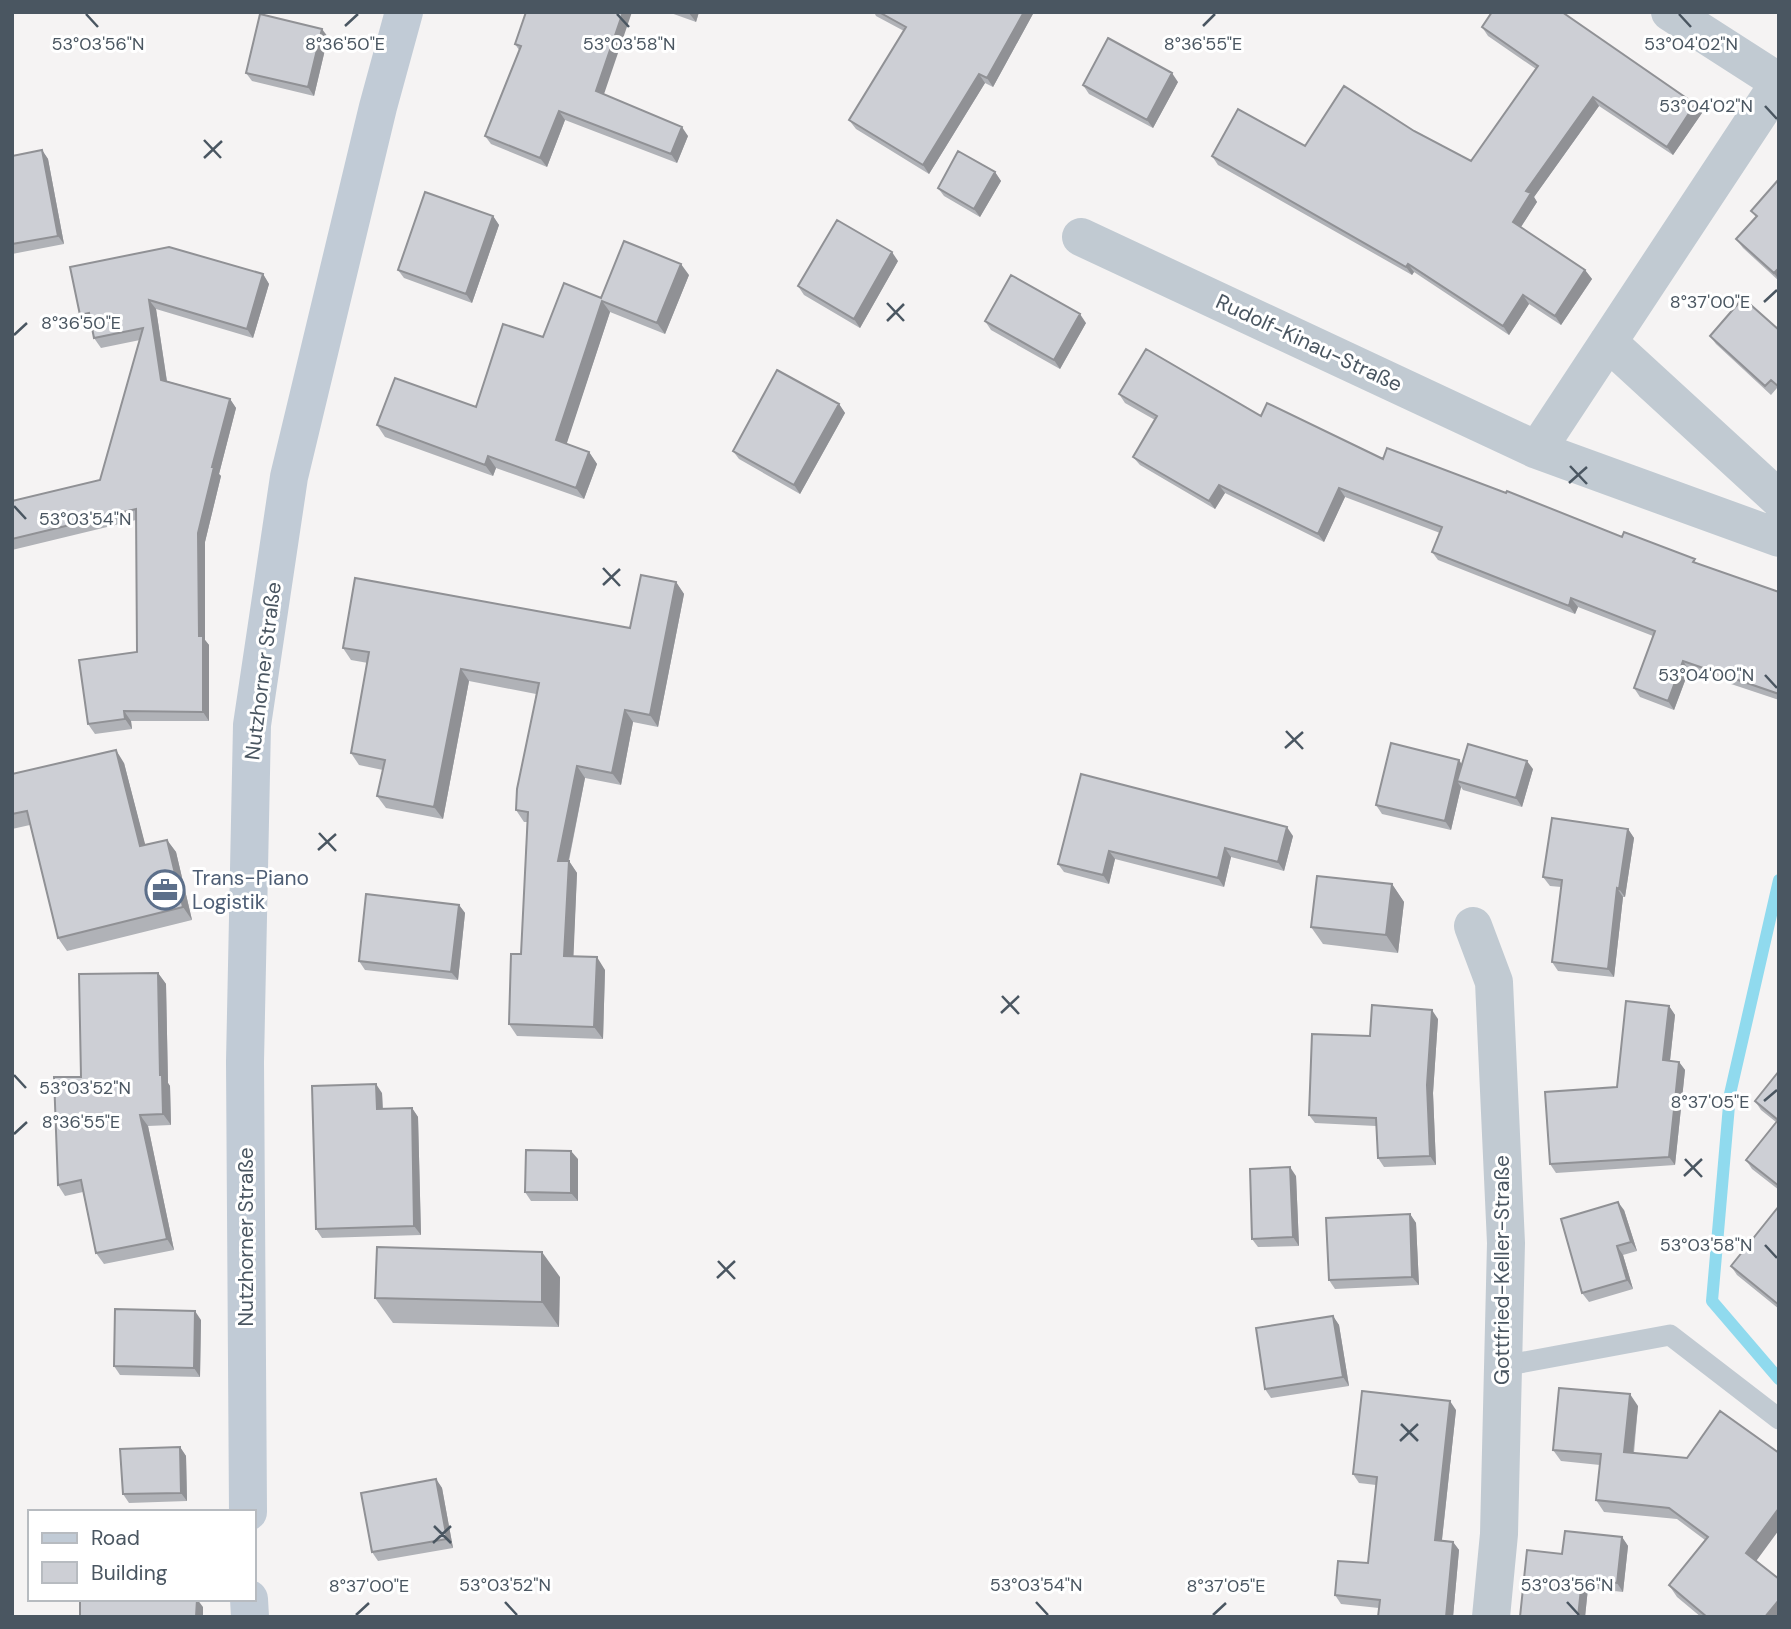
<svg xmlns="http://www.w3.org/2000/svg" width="1791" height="1629" font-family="'DM Sans',sans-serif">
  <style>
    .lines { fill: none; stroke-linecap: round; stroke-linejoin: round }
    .stream { stroke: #90daee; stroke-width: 12 }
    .service { stroke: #c1cad2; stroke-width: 21 }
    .minor { stroke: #c1cad2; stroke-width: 38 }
    .secondary { stroke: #c1cbd6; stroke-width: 38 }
    .wall { fill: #b0b2b7 }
    .shaded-wall { fill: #909195 }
    .building { fill: #cdcfd5; stroke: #909195; stroke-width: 2 }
    .ticks { fill: none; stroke: #4a5661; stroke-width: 2.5 }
    .labels { text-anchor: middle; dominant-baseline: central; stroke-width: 6; stroke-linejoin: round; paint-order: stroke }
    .street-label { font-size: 21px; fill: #4a5661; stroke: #fff }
    .service-label { font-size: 21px; fill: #4e5e75; stroke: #fff; text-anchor: start }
    .ticks-label { font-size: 18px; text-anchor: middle; fill: #4a5661; stroke: #fff; stroke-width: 6; stroke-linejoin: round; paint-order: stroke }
  </style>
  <rect width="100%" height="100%" fill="#f5f3f3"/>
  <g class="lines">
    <path class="stream" d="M1779,880L1730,1094L1712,1301L1779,1379"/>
    <path class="service" d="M1503,1366L1670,1335L1779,1419"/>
    <path class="minor" d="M1670,12L1779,82
      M1081,237L1537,450L1779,538
      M1608,342L1779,499
      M1537,450L1779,83
      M1473,926L1494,982L1506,1243L1499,1534L1491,1617"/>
    <path class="secondary" d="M248,1512L245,1062L252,725L289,477L378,107L404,12
      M249,1599L250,1617"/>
  </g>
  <path class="wall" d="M526,12L604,95L688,136L677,163L565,120L547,167L491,144L485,136L519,50L515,44Z
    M668,12H699L696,22Z
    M874,12H1034L993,87L985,83L929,174L856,129L849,120L904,31L876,16Z
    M1482,27L1695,104L1702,113L1673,155L1599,106L1534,197L1537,202L1521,227L1585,270L1592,279L1561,325L1529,304L1509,335L1414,272L1412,275L1218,165L1212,156L1305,146L1414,131L1471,161L1536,69L1488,36Z
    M328,37L314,96L252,81L246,73Z
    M1178,82L1153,128L1089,94L1083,85Z
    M42,150L48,159L64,244L12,254V156Z
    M995,172L1001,181L980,217L944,196L938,188Z
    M1779,179V281L1743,248L1736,239L1756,217L1751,211Z
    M493,216L499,225L472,303L404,278L398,270Z
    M898,261L860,328L804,295L798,286Z
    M263,274L269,284L253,338L156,309L167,381L230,399L236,408L219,474L221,476L205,542V640L209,645V721H131L132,729L95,734L88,724L137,652L136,520L12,550V501L100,480L140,340L101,348L94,338L91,323L86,324L80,315Z
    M689,275L665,334L610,312L566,444L589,452L597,464L584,499L496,468L493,476L385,437L377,425L476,407L601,298Z
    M985,321L1086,323L1060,369L991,330Z
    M1779,330V390L1777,388L1771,395L1716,344L1710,336Z
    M1119,394L1261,416L1383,459L1622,537L1779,592V700L1689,670L1674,710L1640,697L1634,688L1653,636L1578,607L1575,614L1438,560L1432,552L1440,533L1345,497L1324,542L1225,493L1215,509L1140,465L1133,457L1155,420L1125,403Z
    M839,404L845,413L800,494L739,459L733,451Z
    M676,582L684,594L658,727L633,722L621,785L585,778L569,861L577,873L573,956L605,970L603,1039L517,1036L509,1024L521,954L527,822H524L516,810L536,694L469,681L443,819L386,808L377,796L383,770L359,765L351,753L368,663L351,660L343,648L630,628Z
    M124,763L145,845L167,840L176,852L192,920L67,951L58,938L30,825L12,829V774Z
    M1462,764L1533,769L1522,807L1463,790L1461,787L1451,830L1382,814L1376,805Z
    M1081,774L1293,836L1284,871L1231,857L1224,887L1115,859L1109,884L1064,872L1058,864Z
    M1628,829L1634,838L1625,897H1623L1614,977L1558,971L1552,962L1561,887L1550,886L1543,877Z
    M1392,884L1404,902L1398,953L1323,944L1311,927Z
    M459,905L465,913L458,980L365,970L359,961Z
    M158,973L166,984L168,1083L170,1086L171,1125L148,1126L174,1250L104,1264L96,1253L83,1192L65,1196L58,1185L81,1077Z
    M1669,1006L1675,1015L1670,1061L1679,1062L1685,1070L1675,1165L1556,1173L1550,1164L1617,1087Z
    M1438,1019L1433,1093L1436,1165L1384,1167L1378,1158L1376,1126L1315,1123L1309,1115L1370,1036Z
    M1779,1071V1190L1752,1169L1746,1160L1776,1122L1761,1110L1755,1101Z
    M382,1093L383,1109L412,1108L418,1117L421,1235L322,1238L316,1229Z
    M578,1159V1201H531L525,1192Z
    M1296,1176L1299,1246L1258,1247L1252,1239Z
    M1779,1206V1309L1737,1275L1731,1266Z
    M1624,1210L1637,1251L1623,1255L1633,1289L1589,1302L1582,1293Z
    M1410,1214L1416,1223L1419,1285L1335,1289L1329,1280Z
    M560,1277L559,1327L393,1323L375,1298Z
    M1333,1316L1339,1325L1349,1386L1271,1398L1265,1389Z
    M201,1320L200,1377L120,1375L114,1366Z
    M1638,1406L1634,1453L1756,1561L1779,1617H1701L1677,1597L1669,1585L1705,1540L1677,1519L1604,1512L1596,1500L1600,1465L1561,1461L1553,1450Z
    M1456,1410L1442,1540L1453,1542L1459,1550L1453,1617H1378L1379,1608L1341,1604L1335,1595L1368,1563L1376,1485L1359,1483L1353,1474Z
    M180,1447L186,1456L187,1501L129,1503L123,1494Z
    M436,1479L442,1488L453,1548L378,1561L372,1552Z
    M1622,1537L1628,1546L1623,1592L1588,1588L1585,1617H1520L1562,1554Z"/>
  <path class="shaded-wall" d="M623,12H632L602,100L596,91Z
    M690,12H699L696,22L689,13Z
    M1024,12H1034L993,87L987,78Z
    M322,29L328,37L314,96L308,87Z
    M1172,73L1178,82L1153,128L1147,120Z
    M979,74L985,83L929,174L923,165Z
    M1593,97L1599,106L1534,197L1537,202L1519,230L1513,222L1526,191Z
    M1695,104L1702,113L1673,155L1667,147Z
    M559,111L565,120L547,167L540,158Z
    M682,127L688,136L677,163L671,154Z
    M42,150L48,159L64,244L58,236Z
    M995,172L1001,181L980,217L974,209Z
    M493,216L499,225L472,303L466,294Z
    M892,252L898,261L860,328L854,319Z
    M681,264L689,275L665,334L657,323Z
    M1408,264L1414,272L1412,275L1406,267Z
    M1779,268V280L1774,273Z
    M1585,270L1592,279L1561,325L1555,316Z
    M263,274L269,284L253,338L247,329Z
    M1523,295L1529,304L1509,335L1503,326Z
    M149,300L156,309L168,389L161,380Z
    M602,301L610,312L564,452L556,440Z
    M1080,314L1086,323L1060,369L1054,360Z
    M230,399L236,408L219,474L221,476L205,542V640L209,645V721L203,712L199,636L198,533L212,467Z
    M839,404L845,413L800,494L794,485Z
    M589,452L597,464L584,499L576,488Z
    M488,456L496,468L493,476L485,465Z
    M1219,485L1225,493L1215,509L1209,501Z
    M1339,488L1345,497L1324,542L1318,534Z
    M676,582L684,594L658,727L650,715Z
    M1571,598L1578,607L1575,614L1569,606Z
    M1683,661L1689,670L1674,710L1668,701Z
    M461,669L469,681L443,819L434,807Z
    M625,710L633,722L621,785L612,773Z
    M124,711L131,721L132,729L125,719Z
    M116,750L124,763L149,859L140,846Z
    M1459,760L1465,769L1457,781L1461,787L1451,830L1445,821Z
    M1527,761L1533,769L1522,807L1516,798Z
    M577,766L585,778L566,873L558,861Z
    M1287,827L1293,836L1284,871L1278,862Z
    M1628,829L1634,838L1625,897L1619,889Z
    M167,840L176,852L192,920L183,907Z
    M1225,848L1231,857L1224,887L1218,878Z
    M1109,851L1115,859L1109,884L1103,875Z
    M569,861L577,873L573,968L564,956Z
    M1392,884L1404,902L1398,953L1386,935Z
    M1617,888L1623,897L1614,977L1608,969Z
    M459,905L465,913L458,980L451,972Z
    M597,957L605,970L603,1039L594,1027Z
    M158,973L166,984L168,1083L170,1086L171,1125L163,1114L160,1075Z
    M1669,1006L1675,1015L1669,1069L1663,1060Z
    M1432,1010L1438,1019L1433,1093L1436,1165L1430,1156L1427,1085Z
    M1679,1062L1685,1070L1675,1165L1669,1157Z
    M376,1084L382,1093L383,1118L377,1109Z
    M412,1108L418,1117L421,1235L414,1226Z
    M140,1115L148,1126L174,1250L167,1239Z
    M571,1151L578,1159V1201L571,1193Z
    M1290,1167L1296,1176L1299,1246L1293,1237Z
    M1618,1202L1624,1210L1637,1251L1631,1242Z
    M1410,1214L1416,1223L1419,1285L1412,1277Z
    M1617,1246L1623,1255L1633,1289L1627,1280Z
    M542,1252L560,1277L559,1327L542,1302Z
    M195,1311L201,1320L200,1377L194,1368Z
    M1333,1316L1339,1325L1349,1386L1343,1377Z
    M1630,1394L1638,1406L1632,1463L1624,1452Z
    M1450,1401L1456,1410L1441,1548L1435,1540Z
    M180,1447L186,1456L187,1501L181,1493Z
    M436,1479L442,1488L453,1548L447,1539Z
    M1779,1508V1530L1754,1564L1746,1553Z
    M1622,1537L1628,1546L1623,1592L1617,1583Z
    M1453,1542L1459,1550L1453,1617H1446Z
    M1582,1579L1588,1588L1585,1617H1578Z
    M197,1599L203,1607V1617H196Z
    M1779,1600V1617H1765Z"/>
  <path class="building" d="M526,12H623L596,91L682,127L671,154L559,111L540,158L485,136L521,46L515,44Z
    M879,12H1024L987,78L979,74L923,165L849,120L906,27Z
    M1492,12H1562L1695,104L1667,147L1593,97L1526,191L1531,193L1513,222L1585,270L1555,316L1523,295L1503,326L1408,264L1406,267L1212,156L1238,109L1305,146L1344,86L1414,131L1471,161L1538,66L1482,27Z
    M260,14L322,29L308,87L246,73Z
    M1108,38L1172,73L1147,120L1083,85Z
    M42,150L58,236L12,244V156Z
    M958,151L995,172L974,209L938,188Z
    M1779,179V268L1774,273L1736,239L1757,216L1751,211Z
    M425,192L493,216L466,294L398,270Z
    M837,220L892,252L854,319L798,286Z
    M624,241L681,264L657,323L602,301L556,440L589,452L576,488L488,456L485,465L377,425L395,378L476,407L503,324L543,337L564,283L601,298Z
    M169,247L263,274L247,329L149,300L161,380L230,399L212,467H214L198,533L199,636H203V712L124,711L125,719L88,724L79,660L137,652L136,509L12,539V501L100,480L143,328L94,338L89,313L80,315L70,267Z
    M1011,275L1080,314L1054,360L985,321Z
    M1743,298L1779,330V387L1771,380L1765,386L1710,336Z
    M1146,349L1261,416L1267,403L1383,459L1387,448L1506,493L1507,491L1622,537L1624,532L1695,559L1693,562L1779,592V694L1683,661L1668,701L1634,688L1655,631L1571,598L1569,606L1432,552L1442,527L1339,488L1318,534L1219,485L1209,501L1133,457L1157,416L1119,394Z
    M777,370L839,404L794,485L733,451Z
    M641,575L676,582L650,715L625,710L612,773L577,766L558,861H569L564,956L597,957L594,1027L509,1024L511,954H521L528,812L516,810L517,789L539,683L461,669L434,807L377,796L385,760L351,753L369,652L343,648L355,578L630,628Z
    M1391,743L1459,760L1445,821L1376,805Z
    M1468,744L1527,761L1516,798L1457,781Z
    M116,750L140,846L167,840L183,907L58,938L27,811L12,814V774Z
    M1081,774L1287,827L1278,862L1225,848L1218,878L1109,851L1103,875L1058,864Z
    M1552,818L1628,829L1619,889L1617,888L1608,969L1552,962L1562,880L1543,877Z
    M1317,876L1392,884L1386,935L1311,927Z
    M366,894L459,905L451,972L359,961Z
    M158,973L160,1075H162L163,1114L140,1115L167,1239L96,1253L81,1180L58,1185L54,1077H81L79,974Z
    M1626,1001L1669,1006L1663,1060L1679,1062L1669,1157L1550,1164L1545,1092L1617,1087Z
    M1372,1005L1432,1010L1427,1085L1430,1156L1378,1158L1376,1118L1309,1115L1312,1034L1370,1036Z
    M1779,1071V1186L1746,1160L1778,1120L1755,1101Z
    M376,1084L377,1109L412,1108L414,1226L316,1229L312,1086Z
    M526,1150L571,1151V1193L525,1192Z
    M1290,1167L1293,1237L1252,1239L1250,1169Z
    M1618,1202L1631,1242L1617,1246L1627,1280L1582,1293L1561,1219Z
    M1779,1206V1305L1731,1266Z
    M1410,1214L1412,1277L1329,1280L1326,1218Z
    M377,1247L542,1252V1302L375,1298Z
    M115,1309L195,1311L194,1368L114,1366Z
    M1333,1316L1343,1377L1265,1389L1256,1328Z
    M1559,1388L1630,1394L1624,1452L1687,1458L1720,1411L1779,1453V1508L1746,1553L1779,1579V1600L1765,1617H1707L1669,1585L1708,1537L1669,1508L1596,1500L1601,1454L1553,1450Z
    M1362,1391L1450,1401L1435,1540L1453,1542L1446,1617H1378L1380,1600L1335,1595L1338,1561L1368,1563L1377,1477L1353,1474Z
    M180,1447L181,1493L123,1494L120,1449Z
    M436,1479L447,1539L372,1552L361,1493Z
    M1565,1531L1622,1537L1617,1583L1582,1579L1578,1617H1520L1527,1550L1562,1554Z
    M80,1599H197L196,1617H80Z"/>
  <path class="ticks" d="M86,14L98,27M617,14L629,27M1679,14L1691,27M345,26L358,14M1203,26L1215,14M1765,106L1777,119M204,140L221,158M204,158L222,141M1764,302L1777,290M887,303L904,321M887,321L904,304M14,335L27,323M1570,466L1587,484M1569,483L1587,467M14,506L26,519M603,568L620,586M603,585L620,569M1765,675L1777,688M1286,731L1303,749M1285,748L1303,732M319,833L336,851M318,850L336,834M1002,996L1019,1014M1001,1013L1019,996M14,1075L26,1088M1764,1101L1777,1090M14,1134L27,1122M1685,1159L1702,1177M1684,1176L1702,1159M1765,1245L1777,1258M718,1261L735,1279M717,1278L735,1261M1401,1424L1418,1441M1400,1441L1418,1424M434,1526L451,1543M433,1543L451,1526M505,1602L517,1615M1036,1602L1048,1615M1567,1602L1579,1615M356,1615L369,1603M1213,1615L1226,1603"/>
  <defs>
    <g id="office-ring" transform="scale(2.0125)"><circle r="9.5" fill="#fff" stroke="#5c6f8a" stroke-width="1.5"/><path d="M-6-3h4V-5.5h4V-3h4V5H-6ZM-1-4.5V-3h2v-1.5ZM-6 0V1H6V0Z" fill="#5c6f8a"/></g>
  </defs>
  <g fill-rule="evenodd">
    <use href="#office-ring" x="165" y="890"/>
  </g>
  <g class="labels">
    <g class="street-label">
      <text transform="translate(1309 343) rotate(25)">Rudolf-Kinau-Straße</text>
      <text transform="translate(263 671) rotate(-83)">Nutzhorner Straße</text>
      <text transform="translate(246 1237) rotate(-90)">Nutzhorner Straße</text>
      <text transform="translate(1502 1270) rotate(-90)">Gottfried-Keller-Straße</text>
    </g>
    <g class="service-label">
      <text x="192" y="878">Trans-Piano<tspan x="192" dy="24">Logistik</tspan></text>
    </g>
  </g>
  <g class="ticks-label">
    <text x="345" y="50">8°36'50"E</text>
    <text x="1203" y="50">8°36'55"E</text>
    <text x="98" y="50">53°03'56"N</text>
    <text x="629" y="50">53°03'58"N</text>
    <text x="1691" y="50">53°04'02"N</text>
    <text x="1706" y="112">53°04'02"N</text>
    <text x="1710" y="308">8°37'00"E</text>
    <text x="81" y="329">8°36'50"E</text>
    <text x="85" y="525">53°03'54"N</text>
    <text x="1706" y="681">53°04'00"N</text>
    <text x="85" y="1094">53°03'52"N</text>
    <text x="1710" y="1108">8°37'05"E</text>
    <text x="81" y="1128">8°36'55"E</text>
    <text x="1706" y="1251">53°03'58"N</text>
    <text x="505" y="1591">53°03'52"N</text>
    <text x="1036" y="1591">53°03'54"N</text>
    <text x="1567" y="1591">53°03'56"N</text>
    <text x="369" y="1592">8°37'00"E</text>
    <text x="1226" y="1592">8°37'05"E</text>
  </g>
  <rect width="1791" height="1629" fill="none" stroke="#4a5661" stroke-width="28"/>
  <rect x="28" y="1510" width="228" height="91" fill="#ffffff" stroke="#b7bbc0" stroke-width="2"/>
  <rect x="42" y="1533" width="35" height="10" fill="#c1cbd6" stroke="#b7bbc0" stroke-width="2"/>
  <text x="91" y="1545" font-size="21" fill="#4a5661">Road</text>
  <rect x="42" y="1562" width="35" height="21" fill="#cdcfd5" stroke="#b7bbc0" stroke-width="2"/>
  <text x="91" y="1580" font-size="21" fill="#4a5661">Building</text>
</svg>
